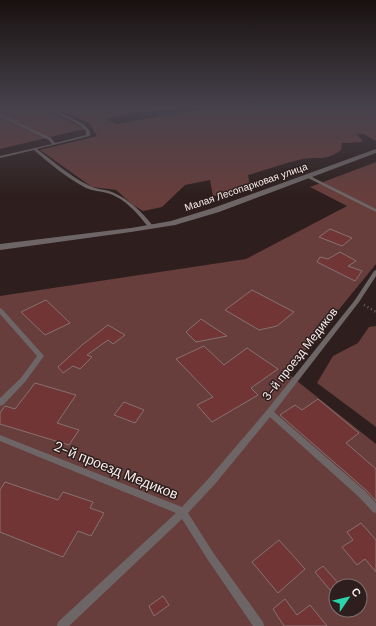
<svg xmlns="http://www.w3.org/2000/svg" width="376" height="626" font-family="'DM Sans',sans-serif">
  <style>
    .green { fill: #673e3c; fill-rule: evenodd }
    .building { fill: #703534; stroke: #857271 }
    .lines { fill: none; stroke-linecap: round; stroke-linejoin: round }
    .path { stroke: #726464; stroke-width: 2.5; stroke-dasharray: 1 3; stroke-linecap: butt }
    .service { fill: #6e6666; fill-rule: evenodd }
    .tertiary { fill: #6e6666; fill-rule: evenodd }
    .labels { text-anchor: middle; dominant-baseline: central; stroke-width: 3; stroke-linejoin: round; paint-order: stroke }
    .far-street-label { font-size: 10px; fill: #f8eded; stroke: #2e1f1e }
    .street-label { font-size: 12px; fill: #f8eded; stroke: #2e1f1e }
    .near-street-label { font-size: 14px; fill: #f8eded; stroke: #2e1f1e }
  </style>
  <rect width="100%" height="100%" fill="#2e1f1e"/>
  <path class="green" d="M0,108H45L84,129L0,149Z
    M54,108H174L152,112H137L107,119L117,124L176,113L216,108H376V141L364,134H357L363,142L342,143L341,150C325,162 319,156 303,159C284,163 266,170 248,175L250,186L223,195L213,196L210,180L185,185L162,207L143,211L133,205L116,190L92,187L40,150L97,136L89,123Z
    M376,162V264L287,373L376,444V626H0V296L246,259L347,206L310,187ZM336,586H360V610H336Z
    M376,326V427L317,383L333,356L358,343L369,327Z"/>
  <path class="building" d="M330,229L352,238L342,246L319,237Z
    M340,252L356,261L348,266L362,271L355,281L317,262L320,257L328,259Z
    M252,290L294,312L277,326L259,330L225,310Z
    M46,300L70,323L45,335L21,312Z
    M201,319L210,325L227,336L196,342L186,332Z
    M108,325L125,335L113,344L108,340L87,355L92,357L80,369L73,366L63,373L58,367L82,345Z
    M204,346L224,365L247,348L278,369L251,388L258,395L212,422L197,405L213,397L176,359Z
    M35,383L76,395L57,423L79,430L69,445L0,424V413L5,406L15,409Z
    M318,399L359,433L346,443L376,469V501L366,490L280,415L295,405L302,410Z
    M124,402L144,410L135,423L114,415Z
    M5,482L58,500L63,492L93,502L90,508L104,513L91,536L78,531L63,557L0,532V490Z
    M361,523L376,540V572L365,559L357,565L342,547L353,540L347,532Z
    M279,540L305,569L278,593L252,562Z
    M323,566L338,583L330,590L315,572Z
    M163,596L169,605L154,616L149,606Z
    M285,599L297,615L310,605L327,626H284L273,609Z"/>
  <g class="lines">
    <path class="path" d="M364,305L376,312"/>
    <path class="service" d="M49,108H52L83,124L90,131V136L37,149C54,162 70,176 88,185C96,190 105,189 112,192C129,199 142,212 153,226V228H149C138,214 125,198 107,193C100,191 93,191 86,188C67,178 50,164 34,150L0,158V156L52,144L49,140L0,116V114L51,138L55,143L86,135V131L81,126L49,109Z
      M306,175H308L376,209V212L306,177Z
      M376,270V276L359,302L274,412L365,491L376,503V513L373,512L359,497L270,417L215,484L188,513L214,554L263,622L264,626H253L208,560L182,519L69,626H57L58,622L176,513L0,441V435L182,507L209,478L267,410L355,300L374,271Z
      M0,308L2,309L44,356L25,382L3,405L0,406V398L21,378L37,356L0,314Z"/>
    <path class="tertiary" d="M376,149V153L219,212L175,225L131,232L0,250V244L131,228L171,221L213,208Z"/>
  </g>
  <linearGradient id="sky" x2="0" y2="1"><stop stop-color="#191110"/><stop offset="0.55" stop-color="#46424c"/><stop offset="1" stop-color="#46424c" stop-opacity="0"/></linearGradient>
  <rect width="376" height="195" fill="url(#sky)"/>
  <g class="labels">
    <g class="far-street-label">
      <text transform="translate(246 187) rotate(-19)">Малая Лесопарковая улица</text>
    </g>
    <g class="street-label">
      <text transform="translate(300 354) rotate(-52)">3-й проезд Медиков</text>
    </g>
    <g class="near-street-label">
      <text transform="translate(116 470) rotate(22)">2-й проезд Медиков</text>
    </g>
  </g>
  <g transform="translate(348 598) rotate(55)"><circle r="19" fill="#2e1f1e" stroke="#7f7171"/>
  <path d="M0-3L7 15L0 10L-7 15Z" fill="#2ad5ac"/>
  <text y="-6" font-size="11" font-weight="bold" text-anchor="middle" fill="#f8eded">С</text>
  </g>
</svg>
